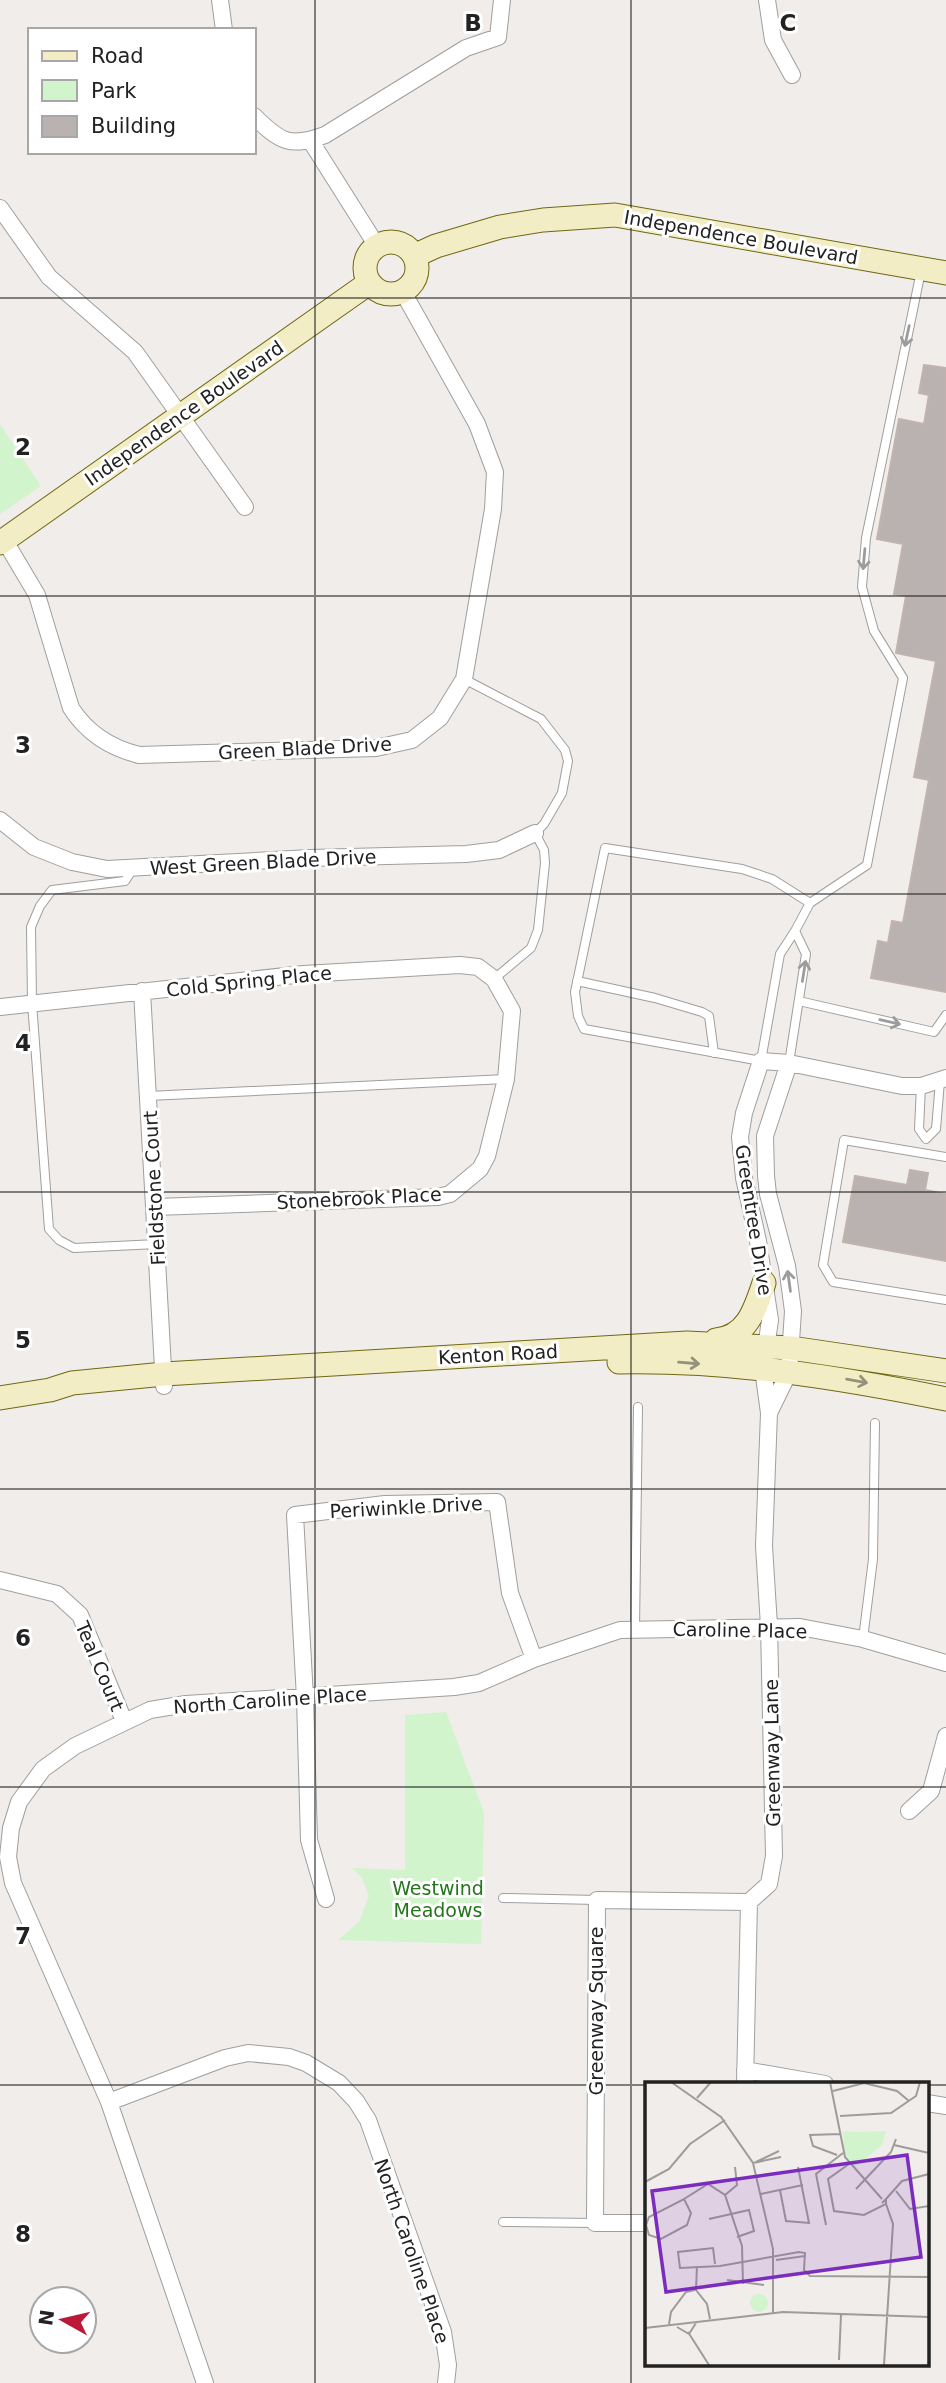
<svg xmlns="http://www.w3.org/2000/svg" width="946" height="2383" font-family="'DejaVu Sans',sans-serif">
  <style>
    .park { fill: #d1f4cd }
    .building { fill: #bab2b0; stroke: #c1b3ae; stroke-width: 2 }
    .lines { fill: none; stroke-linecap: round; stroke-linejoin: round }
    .lane-casing { stroke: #9f9f9f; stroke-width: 10 }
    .street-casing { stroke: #9f9f9f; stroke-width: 18 }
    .secondary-casing { stroke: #6f6813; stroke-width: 25 }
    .lane { stroke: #fff; stroke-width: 8 }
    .street { stroke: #fff; stroke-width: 16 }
    .secondary { stroke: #f3edc5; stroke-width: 23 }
    .oneway { stroke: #9c9c9c }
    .oneway2 { stroke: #95927c }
    .grid { fill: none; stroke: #222; stroke-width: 2; stroke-opacity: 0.55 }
    .labels { text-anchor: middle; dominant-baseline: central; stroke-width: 6; stroke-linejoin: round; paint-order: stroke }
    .street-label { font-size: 19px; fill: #222; stroke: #fff }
    .park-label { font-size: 19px; fill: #23761a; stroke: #fff }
    .inset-road { fill: none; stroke: #9e9c9a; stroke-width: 2 }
    .view { fill: #7b2cbf; fill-opacity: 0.15; stroke: #7b2cbf; stroke-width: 3.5 }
    .inset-edge { fill: none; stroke: #222; stroke-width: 3.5 }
    .grid-label { font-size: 23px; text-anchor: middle; font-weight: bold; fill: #222; stroke: #fff; stroke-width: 6; stroke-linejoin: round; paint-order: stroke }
  </style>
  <rect width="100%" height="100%" fill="#f1edea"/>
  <path class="park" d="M0,424L41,486L0,514Z
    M446,1712L484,1813L481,1944L338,1940L359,1922L369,1896L362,1878L352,1868L405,1870V1715Z"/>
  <path class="building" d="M924,365L946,368V992L871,978L878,941L888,943L892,921L903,923L929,780L914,777L936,661L896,653L906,596L894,594L903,544L877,539L899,419L924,424L929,395L919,393Z
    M910,1170L928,1173L925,1190L946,1194V1261L843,1242L855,1176L907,1185Z"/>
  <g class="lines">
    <g class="lane-casing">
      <path id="lane" d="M464,679L541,719L565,750L568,761L562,793L544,824L535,833L544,850L545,863L538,930L531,948L494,979
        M133,869L125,881L52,890L40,906L31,927L32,1003L49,1229L59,1240L74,1248L157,1244
        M795,931L810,903
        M577,981L655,998L702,1012L709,1016L714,1053
        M799,1001L934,1032L946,1015
        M789,1063L806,954L795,931L780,954L761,1061L584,1029L578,1016L575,992L605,848L742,869L772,879L810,903L867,865L903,678L874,631L862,587L866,538L921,271
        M921,1086L919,1129L926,1139L936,1129L940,1081
        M148,1096L506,1079
        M946,1157L844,1140L823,1265L833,1282L946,1300
        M635,1629L638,1407
        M863,1639L873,1559L875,1423
        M503,1898L597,1900
        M503,2222L595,2223"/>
    </g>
    <g class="street-casing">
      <path id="street" d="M220,0L224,30
        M767,0L773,40L792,75
        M254,116C280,142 290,148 325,135L466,48L498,37L502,0
        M310,140L377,246
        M0,208L49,277L135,352L245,507
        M5,541L37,595L71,708C87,733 111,748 139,755L376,748L412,740L440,718L464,679L493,509L495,472L477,424L403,292
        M0,820L34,847L72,862L107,869L310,858L466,854L499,850L535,833
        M142,991L164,1386
        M0,1007L304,974L460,965L478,967L494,979L512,1011L506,1079L487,1156L480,1169L450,1194L438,1197L155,1207
        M769,1413L789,1372L793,1311L787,1266L768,1194L766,1176L765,1136L789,1063
        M0,1580L57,1594L80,1615L124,1721
        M909,1811L931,1791L946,1736
        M326,1899L309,1840L305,1698L295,1515L385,1504L497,1502L510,1593L534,1659
        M745,2070L825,2084
        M745,2084L749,1902L769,1884L774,1856L769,1626L764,1546L769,1413L763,1369L770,1320L758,1241L744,1178L740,1137L744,1113L761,1061L789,1063L902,1086H921L946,1078
        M109,2102L13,1883L8,1857L11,1828L19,1802L43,1769L75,1746L150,1710L186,1704L454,1687L479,1683L534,1659L620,1630L800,1627L863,1639L946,1663
        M927,2103L946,2106
        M647,2223H595L597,1900L749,1902
        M205,2383L109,2102L225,2058L248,2053L289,2057L306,2063L339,2083L356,2101L368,2120L443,2332L448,2365L446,2383"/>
    </g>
    <g class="secondary-casing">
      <path id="secondary" d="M365 268a26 26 0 1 1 52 0a26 26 0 1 1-52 0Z
        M414,256L436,246L500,227L543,220L615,215L946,273
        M0,543L369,283
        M716,1340C747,1337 755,1310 764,1283
        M619,1362C730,1360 838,1377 946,1399
        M0,1398L50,1390L72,1383L164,1374L687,1343L791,1348L946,1371"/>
    </g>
    <use href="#lane" class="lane"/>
    <use href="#street" class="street"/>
    <use href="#secondary" class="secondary"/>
  </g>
  <defs><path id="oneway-shaft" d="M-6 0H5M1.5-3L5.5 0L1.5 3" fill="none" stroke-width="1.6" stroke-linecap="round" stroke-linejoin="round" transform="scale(1.75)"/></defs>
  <g class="oneway">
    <use href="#oneway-shaft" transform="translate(907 336) rotate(102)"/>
    <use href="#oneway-shaft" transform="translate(864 559) rotate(95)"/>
    <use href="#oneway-shaft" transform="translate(804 971) rotate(-81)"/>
    <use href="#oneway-shaft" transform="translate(890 1022) rotate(13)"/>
    <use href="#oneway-shaft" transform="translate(789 1281) rotate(-98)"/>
  </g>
  <g class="oneway2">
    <use href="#oneway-shaft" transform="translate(689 1363) rotate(5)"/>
    <use href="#oneway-shaft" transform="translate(857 1381) rotate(10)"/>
  </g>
  <path class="grid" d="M315,0V2383M631,0V2383M0,298H946M0,596H946M0,894H946M0,1192H946M0,1489H946M0,1787H946M0,2085H647M927,2085H946"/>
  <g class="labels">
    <g class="street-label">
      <text transform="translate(741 237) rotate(10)">Independence Boulevard</text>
      <text transform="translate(184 413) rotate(-35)">Independence Boulevard</text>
      <text transform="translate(305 748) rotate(-3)">Green Blade Drive</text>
      <text transform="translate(263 862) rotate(-3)">West Green Blade Drive</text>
      <text transform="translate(249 981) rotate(-6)">Cold Spring Place</text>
      <text transform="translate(154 1188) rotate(-93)">Fieldstone Court</text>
      <text transform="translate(359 1198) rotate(-3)">Stonebrook Place</text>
      <text transform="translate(754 1220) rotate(81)">Greentree Drive</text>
      <text transform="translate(498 1354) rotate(-3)">Kenton Road</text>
      <text transform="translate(406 1507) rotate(-3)">Periwinkle Drive</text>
      <text transform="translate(740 1630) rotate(1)">Caroline Place</text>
      <text transform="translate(100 1666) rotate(67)">Teal Court</text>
      <text transform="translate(270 1700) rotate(-4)">North Caroline Place</text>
      <text transform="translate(772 1753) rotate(-91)">Greenway Lane</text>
      <text transform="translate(596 2011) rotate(-90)">Greenway Square</text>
      <text transform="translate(412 2251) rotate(71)">North Caroline Place</text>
    </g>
    <g class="park-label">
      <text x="438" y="1888">Westwind<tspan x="438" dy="22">Meadows</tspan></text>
    </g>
  </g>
  <g transform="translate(645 2082)">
    <rect width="284" height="284" fill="#f1edea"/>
    <path d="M198,49L211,50L241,49L237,63L210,85L200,71ZM105 221a9 9 0 1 1 18 0a9 9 0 1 1-18 0Z" fill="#d1f4cd"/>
    <path class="inset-road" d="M26,0L76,35L108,81L128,167V231M185,0L200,75L237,117M188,9L219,1L252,9L264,19M52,16L66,0M195,34L246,31L271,14L275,0M249,63L284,71M192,73L168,64L165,53L195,52M111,80L134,69M108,81L136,75M204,82L183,97L189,129L219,133L241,122V117L237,121M0,100L24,87L45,62L80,38M211,107L246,70L251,57M135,108L141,139L164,141L153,85M251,109L265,127L284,124M116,112L158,103M80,113L92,103L90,85M39,117L63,102L80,113L97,164L98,202M39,117L46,131L42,143L16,157L4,153L1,143L4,135ZM241,117L257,99L284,92M64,137L104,128L109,149L92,155M181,143L171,92L198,71M131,178L160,174M70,182L68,166L33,170L35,186L75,184L154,170L160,171L159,188L165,194L284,195M52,184L51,208L62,222L65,237M82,198L119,203M24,242L26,230L41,210L50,208M32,245L44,252L51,241M0,246L138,230L284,235M43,250L64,283M194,278L196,233M239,283L248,142L241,122"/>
    <path class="view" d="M262,73L276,175L21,210L7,109Z"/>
    <rect width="284" height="284" class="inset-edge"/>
  </g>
  <g class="grid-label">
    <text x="473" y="31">B</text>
    <text x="788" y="31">C</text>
    <text x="23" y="455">2</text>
    <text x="23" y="753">3</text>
    <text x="23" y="1051">4</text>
    <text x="23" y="1348">5</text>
    <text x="23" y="1646">6</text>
    <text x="23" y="1944">7</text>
    <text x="23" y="2242">8</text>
  </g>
  <rect x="28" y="28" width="228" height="126" fill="#ffffff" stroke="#a7a7a7" stroke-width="2"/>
  <rect x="42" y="51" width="35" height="10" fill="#f3edc5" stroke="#a7a7a7" stroke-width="2"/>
  <text x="91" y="63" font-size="21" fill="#222222">Road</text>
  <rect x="42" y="80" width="35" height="21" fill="#d1f4cd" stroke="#a7a7a7" stroke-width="2"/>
  <text x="91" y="98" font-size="21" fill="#222222">Park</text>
  <rect x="42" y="116" width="35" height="21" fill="#bab2b0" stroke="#a7a7a7" stroke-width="2"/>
  <text x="91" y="133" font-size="21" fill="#222222">Building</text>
  <g transform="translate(63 2320) rotate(278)"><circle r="33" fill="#ffffff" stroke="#a7a7a7" stroke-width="2"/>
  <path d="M0-5L12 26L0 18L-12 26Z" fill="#bc1837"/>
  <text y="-10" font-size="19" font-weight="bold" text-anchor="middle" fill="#222222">N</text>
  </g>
</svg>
